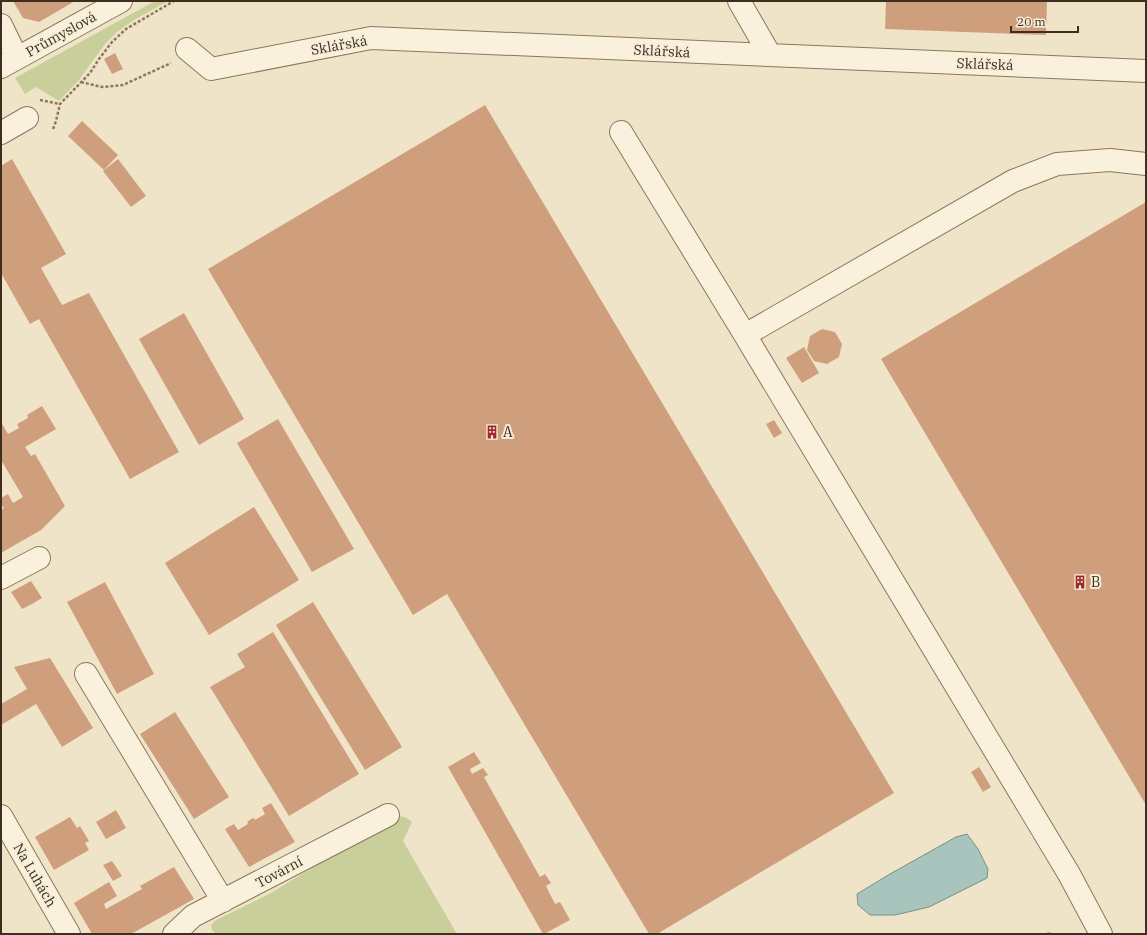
<svg xmlns="http://www.w3.org/2000/svg" width="1147" height="935" font-family="'IBM Plex Serif',serif">
  <style>
    .green { fill: #c9cf9b }
    .water { fill: #a9c4bc; stroke: #6f938a }
    .building { fill: #cf9f7d }
    .lines { fill: none; stroke-linecap: round; stroke-linejoin: round }
    .minor-casing { stroke: #8d765c; stroke-width: 24 }
    .path { stroke: #8d765c; stroke-width: 2.5; stroke-dasharray: 3 2; stroke-linecap: butt }
    .minor { stroke: #faf1dc; stroke-width: 22 }
    .labels { text-anchor: middle; dominant-baseline: central; stroke-width: 4; stroke-linejoin: round; paint-order: stroke }
    .street-label { font-size: 14px; fill: #3d2e20; stroke: #f7eed8 }
    .poi-label { font-size: 14px; fill: #3d2e20; stroke: #f7eed8; text-anchor: start }
  </style>
  <rect width="100%" height="100%" fill="#f0e4c8"/>
  <path class="green" d="M155,1H168L134,20L117,32L105,44L79,80L59,101L36,87L25,94L15,78Z
    M393,816C401,815 406,817 412,822L403,841L457,934H216L212,930L211,925L216,920L269,894L312,868L309,861Z"/>
  <path class="water" d="M967,834L978,849L988,869L987,878L929,907L895,915H870L858,905L857,894L890,874L956,837Z"/>
  <path class="building" d="M13,1H75L39,22L23,18Z
    M886,1H1047L1046,35L885,29Z
    M115,53L123,69L112,74L104,59Z
    M485,105L894,793L657,934H649L447,594L413,615L208,269Z
    M82,121L118,155L104,170L68,136Z
    M12,159L66,254L41,268L62,305L89,293L179,452L130,479L39,319L30,324L1,273V166Z
    M118,159L146,196L131,207L103,171Z
    M1146,202V805L881,359Z
    M184,313L244,419L199,445L139,339Z
    M822,329L835,332L842,344L839,357L827,364L814,361L807,350L810,336Z
    M804,347L819,373L802,383L786,358Z
    M42,406L56,429L25,447L31,456L35,454L65,506L41,530L1,553V510L4,508L1,504V498L8,494L13,503L23,497L1,460V422L8,434L19,428L17,424L28,418L27,415Z
    M278,419L354,549L312,572L237,443Z
    M774,420L782,433L774,438L766,424Z
    M254,507L299,580L209,635L165,563Z
    M31,581L42,598L32,604L22,609L11,592Z
    M105,582L154,674L117,694L67,602Z
    M313,602L402,747L365,770L276,625Z
    M273,632L359,774L289,816L210,687L245,667L237,654Z
    M50,658L93,728L62,747L36,704L1,725V704L27,689L14,667Z
    M175,712L229,797L194,819L140,734Z
    M474,752L481,763L470,769L472,774L483,768L488,775L484,777L540,877L545,874L551,883L546,886L555,904L560,902L570,920L544,934H543L448,767Z
    M979,767L991,787L983,792L971,772Z
    M271,803L295,842L249,867L225,829L234,824L238,830L248,824L247,822L251,819L254,818L255,820L265,814L262,808Z
    M116,810L126,828L106,839L96,822Z
    M70,817L77,828L80,826L89,841L85,843L89,850L54,870L35,837Z
    M112,861L122,876L113,881L103,865Z
    M174,867L194,899L131,934H92L74,903L109,882L117,896L104,904L106,909L142,889L140,886Z"/>
  <g class="lines">
    <g class="minor-casing">
      <path id="minor" d="M739,1L770,55
        M1,25L17,58
        M187,49L211,69L371,38L1146,71
        M1,67L121,1
        M621,132L745,335
        M1,133L27,118
        M1,578L39,558
        M86,674L223,901
        M1,816L69,934
        M174,934L193,916L388,815
        M1101,934L1069,874L745,335L1013,181L1057,164L1110,160L1146,164"/>
    </g>
    <path class="path" d="M81,82L102,87L123,85L171,63
      M40,100L60,104
      M53,129L56,121L60,104L90,73L99,59L112,42L126,29L174,1
      M1047,934L1052,933"/>
    <use href="#minor" class="minor"/>
  </g>
  <defs>
    <g id="building-bare" transform="scale(1.08)"><path d="M-4-6H4V6H1V3H-1V6H-4ZM-2.5-4.3h1.7v1.8h-1.7ZM.8-4.3h1.7v1.8H.8ZM-2.5-1h1.7V.8h-1.7ZM.8-1h1.7V.8H.8Z" fill="#9e2a2b" stroke="#f7eed8" stroke-width="2.5" paint-order="stroke"/></g>
  </defs>
  <g fill-rule="evenodd">
    <use href="#building-bare" x="492" y="432"/>
    <use href="#building-bare" x="1080" y="582"/>
  </g>
  <g class="labels">
    <g class="street-label">
      <text transform="translate(61 34) rotate(-29)">Průmyslová</text>
      <text transform="translate(339 45) rotate(-10)">Sklářská</text>
      <text transform="translate(662 51) rotate(3)">Sklářská</text>
      <text transform="translate(985 64) rotate(2)">Sklářská</text>
      <text transform="translate(279 872) rotate(-28)">Tovární</text>
      <text transform="translate(35 875) rotate(60)">Na Luhách</text>
    </g>
    <g class="poi-label">
      <text x="503" y="432">A</text>
      <text x="1091" y="582">B</text>
    </g>
  </g>
  <rect width="1147" height="935" fill="none" stroke="#3d2e20" stroke-width="4"/>
  <path d="M1011 26v6h67v-6" fill="none" stroke="#3d2e20" stroke-width="2"/>
  <text x="1017" y="26" font-size="12" fill="#3d2e20" stroke="#f7eed8" stroke-width="3" paint-order="stroke">20 m</text>
</svg>
